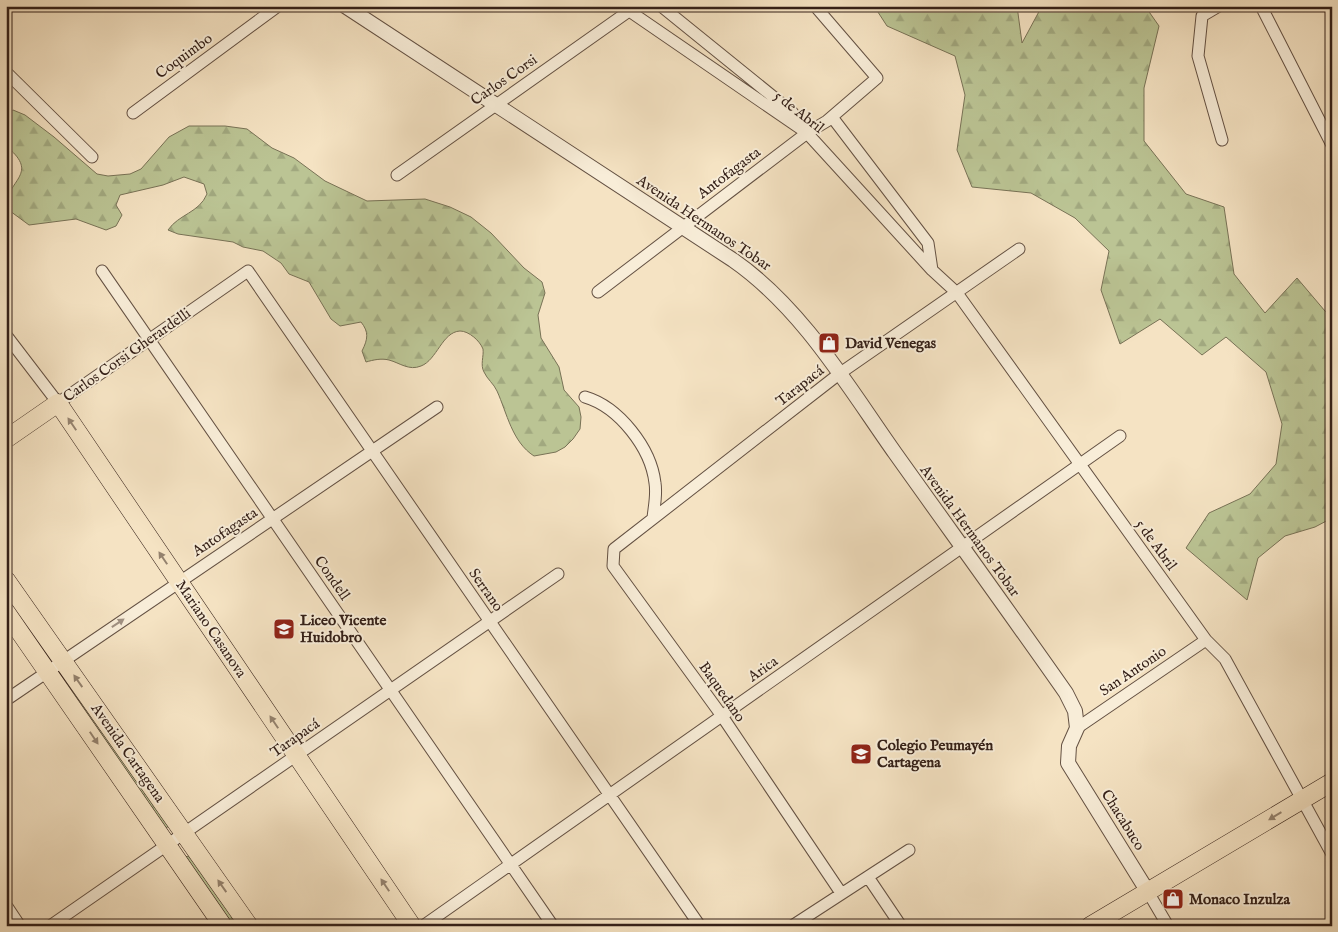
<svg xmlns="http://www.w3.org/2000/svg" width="1338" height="932" font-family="'IM FELL English',serif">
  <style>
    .grass { fill: url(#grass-tufts); stroke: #787256 }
    .forest { fill: url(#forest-firs); stroke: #787256 }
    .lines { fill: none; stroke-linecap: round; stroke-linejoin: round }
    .minor-casing { stroke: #645143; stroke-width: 13 }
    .tertiary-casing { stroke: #645143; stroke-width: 16 }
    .primary-casing { stroke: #342018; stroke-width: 19 }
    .minor { stroke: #f8edd8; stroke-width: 11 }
    .tertiary { stroke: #f8edd8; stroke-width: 14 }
    .primary { stroke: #f5e3c3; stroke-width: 18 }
    .oneway { fill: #94826e }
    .oneway2 { fill: #a09182 }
    .labels { text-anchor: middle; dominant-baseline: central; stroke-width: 4; stroke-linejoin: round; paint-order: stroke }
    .street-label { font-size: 15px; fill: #342018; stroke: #f8edd8 }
    .poi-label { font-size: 15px; font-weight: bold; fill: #342018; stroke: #f8edd8; text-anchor: start }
  </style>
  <defs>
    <pattern id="grass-tufts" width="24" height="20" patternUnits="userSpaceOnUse" patternTransform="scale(1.25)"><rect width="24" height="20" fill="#bbc494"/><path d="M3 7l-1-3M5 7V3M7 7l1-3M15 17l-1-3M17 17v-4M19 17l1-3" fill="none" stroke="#a1a87f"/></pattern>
    <pattern id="forest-firs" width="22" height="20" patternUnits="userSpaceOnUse" patternTransform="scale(1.25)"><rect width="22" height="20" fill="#bbc494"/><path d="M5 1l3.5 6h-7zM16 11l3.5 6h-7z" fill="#a1a87f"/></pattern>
  </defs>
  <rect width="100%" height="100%" fill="#f5e3c3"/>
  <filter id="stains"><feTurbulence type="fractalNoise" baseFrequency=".004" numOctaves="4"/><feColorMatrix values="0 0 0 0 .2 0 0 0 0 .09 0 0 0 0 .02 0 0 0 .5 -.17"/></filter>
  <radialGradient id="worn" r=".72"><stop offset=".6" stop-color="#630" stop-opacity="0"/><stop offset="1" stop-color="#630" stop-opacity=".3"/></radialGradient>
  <path class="grass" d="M6,589L53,656L48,660L6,601Z
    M68,678L171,824L165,829L61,681Z
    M192,855L242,926H232L185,857Z"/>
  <path class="forest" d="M874,6H1017L1022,43L1042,6H1145L1159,26L1144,88V141L1186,194L1224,207L1234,274L1265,313L1297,278L1325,311L1332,317V518L1315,527L1285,536L1258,558L1247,600L1186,548L1209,513L1250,494L1276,464L1282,424L1266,372L1226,337L1202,355L1160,319L1120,344L1101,290L1109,251L1075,218L1031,193L972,187L957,150L965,95L955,56L887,26Z
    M13,110L25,115L54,137L97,174L108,176L130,174L141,169L169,137L189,126H225L247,129L272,148L294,158L325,181L367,201L425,199L450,207L471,217L491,233L524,268L542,282L545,293L538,315L541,338L559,367L564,390L579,407L581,417L580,429L573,439L565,447L556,452L534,456C512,442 507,413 497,391C494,384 487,379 484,372C480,365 484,356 483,349C480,341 469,331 460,331C442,332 437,360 421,366C409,371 400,363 389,360C381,358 373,360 366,362L362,351C368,339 369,332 361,322L340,326L331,319L309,282L289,274L281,263L263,251L243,247L233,242L178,234L168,230C179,214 199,213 207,194L204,184L184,177L163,185L120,195L116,205L122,215L116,226L106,230L76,219L29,225L10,211L6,202C12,178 38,172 6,146V114Z"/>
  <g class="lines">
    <g class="minor-casing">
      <path id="minor" d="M622,6L807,133L932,270L957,293L1206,640L1225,659L1332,854
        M661,6L792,112L802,126
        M1219,6L1202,16L1198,56L1222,140
        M1261,6L1332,145
        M6,72L92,157
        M133,113L278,6
        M832,117L928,243L932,270
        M397,175L629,11
        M102,271L553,926
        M598,292L807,133L827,121L877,78L815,6
        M6,335L58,403L248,271L700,926
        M585,397C619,407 651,448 655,483C657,495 654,507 653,518
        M6,700L437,407
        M1077,728L1206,640
        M868,877L901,926
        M1148,892L1168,926
        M841,893L722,716L613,566L614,549L839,374L1019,249
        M6,905L20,926
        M50,926L558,574
        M423,926L1120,436
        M792,926L909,850"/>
    </g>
    <g class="tertiary-casing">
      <path id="tertiary" d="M345,6L733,260C802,308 847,385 895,453C952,533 1010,613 1066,693L1075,711L1077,728L1069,746L1068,763L1148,892"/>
    </g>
    <g class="primary-casing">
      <path id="primary" d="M6,439L58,403L412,926
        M6,580L249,926
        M6,612L223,926
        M1090,926L1332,782"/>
    </g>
    <use href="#minor" class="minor"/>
    <use href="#tertiary" class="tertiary"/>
    <use href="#primary" class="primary"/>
  </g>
  <defs><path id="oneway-solid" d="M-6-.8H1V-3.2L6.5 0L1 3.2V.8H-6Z" transform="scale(1.25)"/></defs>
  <g class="oneway">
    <use href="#oneway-solid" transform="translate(72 424) rotate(-124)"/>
    <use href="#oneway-solid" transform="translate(163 558) rotate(-124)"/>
    <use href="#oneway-solid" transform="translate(78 681) rotate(-125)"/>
    <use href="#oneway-solid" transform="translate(274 722) rotate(-124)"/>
    <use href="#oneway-solid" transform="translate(94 738) rotate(56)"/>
    <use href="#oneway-solid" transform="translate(1275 816) rotate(149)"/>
    <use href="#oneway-solid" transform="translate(385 885) rotate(-124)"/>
    <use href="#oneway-solid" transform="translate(222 886) rotate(-125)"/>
  </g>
  <use class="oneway2" href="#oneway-solid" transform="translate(118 623) rotate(-34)"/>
  <defs>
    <g id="shop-square" transform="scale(1.125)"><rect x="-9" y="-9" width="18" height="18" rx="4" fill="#8f2418" stroke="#f8edd8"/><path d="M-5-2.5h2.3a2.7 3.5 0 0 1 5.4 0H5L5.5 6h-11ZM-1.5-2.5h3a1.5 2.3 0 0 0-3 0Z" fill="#fff"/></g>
    <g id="school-square" transform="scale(1.125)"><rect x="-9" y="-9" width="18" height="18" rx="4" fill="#8f2418" stroke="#f8edd8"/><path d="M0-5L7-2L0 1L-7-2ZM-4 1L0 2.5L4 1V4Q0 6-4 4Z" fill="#fff"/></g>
  </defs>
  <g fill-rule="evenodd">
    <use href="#shop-square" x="829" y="343"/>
    <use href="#school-square" x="284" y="629"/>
    <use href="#school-square" x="861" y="754"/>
    <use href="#shop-square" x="1173" y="899"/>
  </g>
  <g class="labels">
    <g class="street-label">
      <text transform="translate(184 56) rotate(-36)">Coquimbo</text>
      <text transform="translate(504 80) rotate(-35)">Carlos Corsi</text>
      <text transform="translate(799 112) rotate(38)">5 de Abril</text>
      <text transform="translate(729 173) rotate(-37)">Antofagasta</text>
      <text transform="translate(704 223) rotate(34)">Avenida Hermanos Tobar</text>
      <text transform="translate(127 355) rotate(-35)">Carlos Corsi Gherardelli</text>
      <text transform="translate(800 386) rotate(-38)">Tarapacá</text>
      <text transform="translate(970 531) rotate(54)">Avenida Hermanos Tobar</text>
      <text transform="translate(225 532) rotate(-34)">Antofagasta</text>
      <text transform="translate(1156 545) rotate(54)">5 de Abril</text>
      <text transform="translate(332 578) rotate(55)">Condell</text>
      <text transform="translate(486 590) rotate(55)">Serrano</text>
      <text transform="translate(211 629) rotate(56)">Mariano Casanova</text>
      <text transform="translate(763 669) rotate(-35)">Arica</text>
      <text transform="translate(1133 671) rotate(-34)">San Antonio</text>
      <text transform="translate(722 692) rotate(55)">Baquedano</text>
      <text transform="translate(295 738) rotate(-35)">Tarapacá</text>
      <text transform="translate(128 753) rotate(55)">Avenida Cartagena</text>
      <text transform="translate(1123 820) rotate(58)">Chacabuco</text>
    </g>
    <g class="poi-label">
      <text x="845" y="343">David Venegas</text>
      <text x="300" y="620">Liceo Vicente<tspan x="300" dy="17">Huidobro</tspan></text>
      <text x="877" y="745">Colegio Peumayén<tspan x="877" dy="17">Cartagena</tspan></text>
      <text x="1189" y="899">Monaco Inzulza</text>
    </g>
  </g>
  <rect width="1338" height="932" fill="none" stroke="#f5e3c3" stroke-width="25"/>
  <rect x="8" y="8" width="1323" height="917" fill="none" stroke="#342018" stroke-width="2.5"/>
  <rect x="12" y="12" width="1313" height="907" fill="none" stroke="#342018"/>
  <rect width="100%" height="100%" filter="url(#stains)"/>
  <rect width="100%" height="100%" fill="url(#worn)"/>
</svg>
